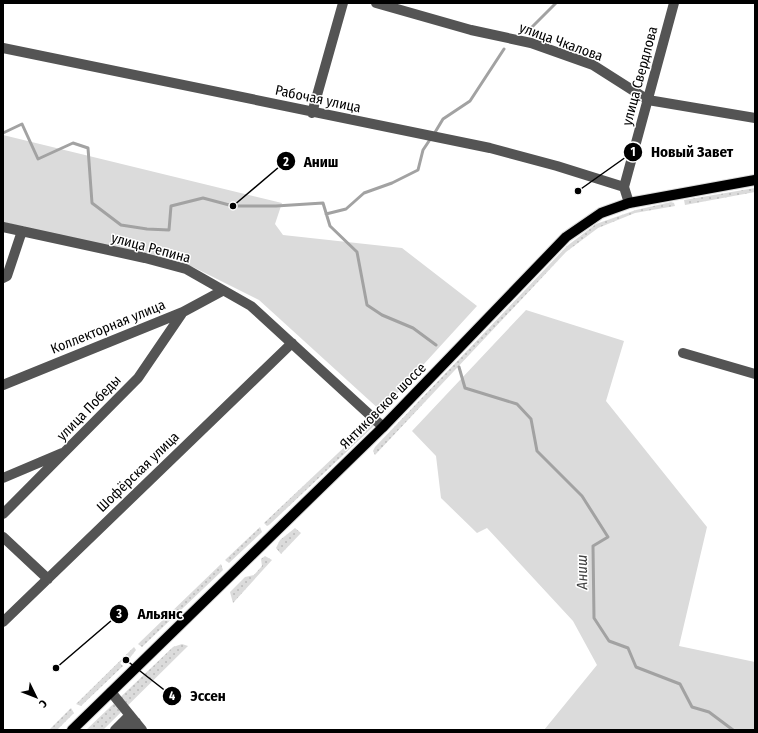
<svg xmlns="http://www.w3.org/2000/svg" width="758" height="733" font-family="'Fira Sans Condensed',sans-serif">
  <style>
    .grass { fill: url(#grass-dots) }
    .garden { fill: #dbdbdb }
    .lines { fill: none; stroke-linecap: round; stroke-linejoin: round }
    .stream { stroke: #a2a2a2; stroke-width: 3 }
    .major-casing { stroke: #dbdbdb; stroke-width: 12 }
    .minor { stroke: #545454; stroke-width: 10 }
    .major { stroke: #000; stroke-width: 10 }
    .labels { text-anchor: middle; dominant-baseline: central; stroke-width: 3; stroke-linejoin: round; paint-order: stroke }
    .street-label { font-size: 14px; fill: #000; stroke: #fff }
    .water-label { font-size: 15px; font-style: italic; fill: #434343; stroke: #fff }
    .leader { fill: none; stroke: #000; stroke-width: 1.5 }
    .callout-dot { fill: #000; stroke: #fff; stroke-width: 1.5 }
    .mark-label { font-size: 12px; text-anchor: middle; font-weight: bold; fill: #fff }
    .callout-label { font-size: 15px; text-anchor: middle; font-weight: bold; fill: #000; stroke: #fff; stroke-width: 3; stroke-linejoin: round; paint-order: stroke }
  </style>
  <defs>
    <pattern id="grass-dots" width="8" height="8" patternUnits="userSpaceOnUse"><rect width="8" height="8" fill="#dbdbdb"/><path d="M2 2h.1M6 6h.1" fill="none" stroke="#bababa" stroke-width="1.8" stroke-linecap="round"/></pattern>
  </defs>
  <rect width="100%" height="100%" fill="#fff"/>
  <path class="grass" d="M755,188V192L685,205L684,200Z
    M671,202L674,203L675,206L635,213L598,228L566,252L375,455L373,451L375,447L567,246L596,224L636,210Z
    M372,421L375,425L269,525L267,526L264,523Z
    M260,527L262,532L229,563L225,560Z
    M295,528L301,533L281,554L276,548L280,540Z
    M265,556L272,560L233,603L230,592L245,577L254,575L262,566L261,559Z
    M221,564L223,570L142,647L138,644Z
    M182,644L188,646L103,730H86L173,647Z
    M134,647L136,650L129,659L127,657L120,663L123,666L81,706L76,704Z
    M71,708L74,713L57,730H49Z"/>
  <path class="garden" d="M3,135L282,203L275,224L283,235L402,248L477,306L381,411L259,300L193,267L3,222Z
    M526,310L624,341L606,401L707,527L679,646L755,662V730H544L597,665L573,621L487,528L477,533L441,498L436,456L412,431Z"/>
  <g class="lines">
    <path class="stream" d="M532,27L556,3
      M3,133L22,124L38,159L73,143L88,148L92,203L121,225L147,229L169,230L171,206L203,198L233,206H276L323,203L330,226L357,252L367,305L382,315L413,328L436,345
      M434,134L443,119L470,101L504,49
      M326,214L346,209L364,193L392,183L418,170L423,150L431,138
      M459,367L465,388L517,404L531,419L537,451L582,496L608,537L593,546L594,618L609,641L628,648L636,667L680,684L692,707L709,712L733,730"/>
    <g class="major-casing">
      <path id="major" d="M72,730L383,427L566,237L601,213L629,203L755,180"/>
    </g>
    <path class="minor" d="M376,3L471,30L531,43L593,65L648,100L755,118
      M3,48L490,148L557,166L624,187
      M312,113L343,3
      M629,203L624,187L674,3
      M3,227L145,258L186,269L251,306L383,427
      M3,278L7,276L22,231
      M683,353L755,374
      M3,385L183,312L222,291
      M3,478L62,453
      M3,514L138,378L183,312
      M3,537L48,579
      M3,622L292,343
      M111,692L142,730
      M115,730L130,715
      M127,730L136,722"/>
    <use href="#major" class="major"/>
  </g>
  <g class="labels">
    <g class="street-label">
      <text transform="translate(561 42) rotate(20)">улица Чкалова</text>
      <text transform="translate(640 76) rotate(-75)">улица Свердлова</text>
      <text transform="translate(318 99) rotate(12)">Рабочая улица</text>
      <text transform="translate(151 248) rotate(15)">улица Репина</text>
      <text transform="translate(108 327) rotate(-22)">Коллекторная улица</text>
      <text transform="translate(383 406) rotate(-45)">Янтиковское шоссе</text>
      <text transform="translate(89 408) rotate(-46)">улица Победы</text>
      <text transform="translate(138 472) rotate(-44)">Шофёрская улица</text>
    </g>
    <g class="water-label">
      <text transform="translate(582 572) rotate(-91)">Аниш</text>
    </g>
  </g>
  <path class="leader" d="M578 191L633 152M233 206L286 161M56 668L119 614M126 660L172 696"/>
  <g class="callout-dot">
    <circle cx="578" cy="191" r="4"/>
    <circle cx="233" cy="206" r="4"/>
    <circle cx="56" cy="668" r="4"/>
    <circle cx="126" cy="660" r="4"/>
    <circle cx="633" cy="152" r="10"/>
    <circle cx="286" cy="161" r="10"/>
    <circle cx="119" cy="614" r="10"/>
    <circle cx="172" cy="696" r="10"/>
  </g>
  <g class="mark-label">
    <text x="633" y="156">1</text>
    <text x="286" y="166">2</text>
    <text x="119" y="618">3</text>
    <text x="172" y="700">4</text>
  </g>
  <g class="callout-label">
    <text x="692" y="157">Новый Завет</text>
    <text x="321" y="167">Аниш</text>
    <text x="160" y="619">Альянс</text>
    <text x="208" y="701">Эссен</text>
  </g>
  <rect width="758" height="733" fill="none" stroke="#000000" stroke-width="8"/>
  <g transform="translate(36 697) rotate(133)" stroke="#ffffff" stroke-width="3" paint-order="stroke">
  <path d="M0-3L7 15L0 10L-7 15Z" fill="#000000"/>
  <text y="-6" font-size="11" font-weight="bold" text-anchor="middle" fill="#000000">С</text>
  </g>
</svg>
